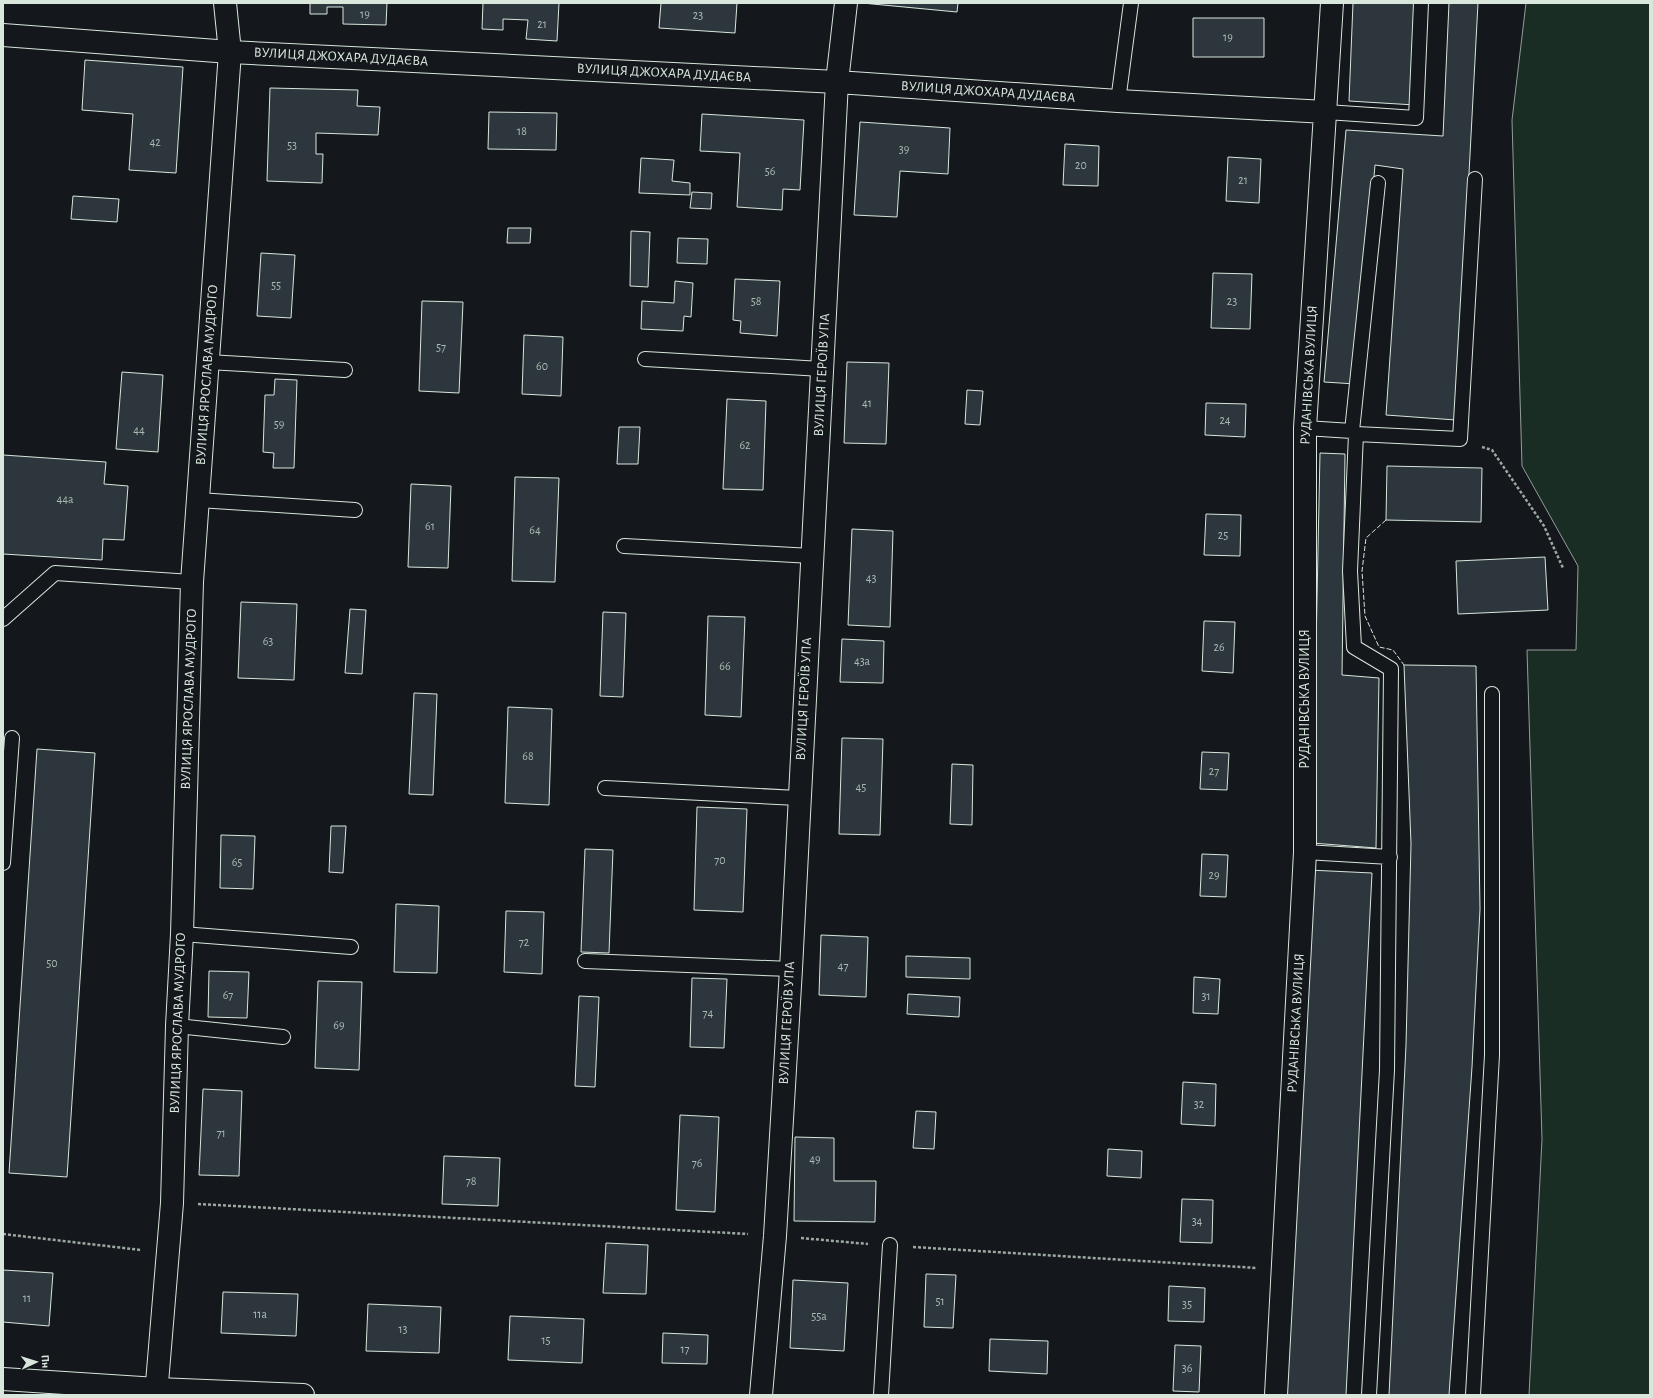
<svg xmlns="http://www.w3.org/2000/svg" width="1653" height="1398" font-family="'Alegreya Sans',sans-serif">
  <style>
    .green { fill: #1a2d24; stroke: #939e99 }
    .building { fill: #2c363c; stroke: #d8e6dc }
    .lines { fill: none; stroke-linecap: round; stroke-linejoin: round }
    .lane-casing { stroke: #d8e6dc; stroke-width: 16 }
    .street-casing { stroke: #d8e6dc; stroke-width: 24 }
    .secondary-casing { stroke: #d8e6dc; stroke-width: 24 }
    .path { stroke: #9da8a2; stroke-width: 2.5; stroke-dasharray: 3 2; stroke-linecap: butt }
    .lane { stroke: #14181c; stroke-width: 14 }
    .street { stroke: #14181c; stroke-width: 22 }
    .secondary { stroke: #14181c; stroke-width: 22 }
    .fence { stroke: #d8e6dc; stroke-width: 1; stroke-dasharray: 5 2; stroke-linecap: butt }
    .labels { text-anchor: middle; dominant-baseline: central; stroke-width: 3; stroke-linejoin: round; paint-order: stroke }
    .number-label { font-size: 12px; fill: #adbab4 }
    .street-label { font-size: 14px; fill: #d8e6dc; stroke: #14181c }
  </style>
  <rect width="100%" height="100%" fill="#14181c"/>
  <path class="green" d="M1526,3H1650V1395H1529L1542,1139L1527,650H1576L1578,566L1522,466L1512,120Z"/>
  <path class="building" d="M310,3H387L386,25L343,24V7H327V14H310Z
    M483,3H559L557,41L526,39L528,20L503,19V30L482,29Z
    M661,3H737L735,33L659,28Z
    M862,3H958L957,12Z
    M1353,3H1418L1415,105L1349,101Z
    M1449,3H1478L1456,420L1386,415L1403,169L1375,165L1356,384L1324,382L1346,130L1443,136Z
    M1193,18H1264V57H1193Z
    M85,60L183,67L176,173L129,170L133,114L82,110Z
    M270,88L358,90L357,106L380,107L378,135L316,133V154H323L322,183L267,181Z
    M489,112L557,113L556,150L488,149Z
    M702,114L804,120L800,190L783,189L782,210L737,207L740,153L700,151Z
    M860,122L950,128L948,174L900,171L897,217L854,215Z
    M1065,144L1099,146L1098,186L1063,185Z
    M1228,157L1261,159L1259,203L1226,201Z
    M641,158L674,160L672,181L690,183V195L639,193Z
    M692,192L712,193L711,209L690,208Z
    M73,196L119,199L117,222L71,219Z
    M508,228H531L530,243H507Z
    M631,231L650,232L648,287L630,286Z
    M678,238L708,239L707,264L677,263Z
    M261,253L295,255L291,318L257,316Z
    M1213,273L1252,274L1250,329L1211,328Z
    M735,279L780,281L777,336L740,333L741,321L733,320Z
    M675,281L693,283L691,317L684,316L683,331L641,329L642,301L674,303Z
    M422,301L463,302L459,393L419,391Z
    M524,335L563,337L561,396L522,394Z
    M847,362L889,363L886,444L844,443Z
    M122,372L163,375L158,452L116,449Z
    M275,379L297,380L294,468H273L274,453L263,452L265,395H274Z
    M967,390L983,391L980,425L965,424Z
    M727,399L766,401L763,490L723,489Z
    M1206,403L1246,404L1245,437L1205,435Z
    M619,427H640L638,464H617Z
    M1320,453L1345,454L1342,675L1379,678L1376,848L1312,843Z
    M3,455L106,462L104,484L128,486L124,540L103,539L102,560L3,554Z
    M1387,466L1482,468L1481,522L1386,520Z
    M515,477L559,478L555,582L512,581Z
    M411,484L451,486L448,568L408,567Z
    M1206,514L1241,515L1240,556L1204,555Z
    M852,529L893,531L890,627L848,625Z
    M1545,557L1548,610L1458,614L1456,561Z
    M241,602L297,604L294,680L238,678Z
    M350,609L366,610L362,674L345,673Z
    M603,612L626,613L623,697L600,696Z
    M708,616L745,617L741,717L705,715Z
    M1204,621L1235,622L1233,673L1202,671Z
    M842,639L884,641L883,683L840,682Z
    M1404,665L1476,666L1480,909L1472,1067L1449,1395H1389L1406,1045L1411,844Z
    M414,693L437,694L433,795L409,794Z
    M508,707L552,709L549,805L505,803Z
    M842,738L883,739L880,835L839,834Z
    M37,749L95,753L67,1177L9,1173Z
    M1202,752L1229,753L1227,790L1200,789Z
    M952,764L973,765L972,825L950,824Z
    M697,807L747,809L743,912L694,910Z
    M331,826H346L343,873L329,872Z
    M221,835L255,836L253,889L220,888Z
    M585,849L613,850L609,953L581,952Z
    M1202,854L1228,855L1226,897L1200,896Z
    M1309,870L1372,873L1346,1395H1286Z
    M396,904L439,906L437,973L394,972Z
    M506,911L544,912L542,974L504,972Z
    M821,935L868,937L866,997L819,995Z
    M906,956L970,958V979L906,977Z
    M209,971L249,972L247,1018L208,1017Z
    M1194,977L1220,979L1218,1014L1193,1013Z
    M692,978L727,979L724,1048L690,1047Z
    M318,981L362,982L359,1070L315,1068Z
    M908,994L960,997L959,1017L907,1014Z
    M579,996L599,997L595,1087L575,1086Z
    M1183,1082L1216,1084L1215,1126L1181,1124Z
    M203,1089L242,1091L239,1176L199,1175Z
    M916,1111L936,1112L934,1149L913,1148Z
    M680,1115L719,1117L715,1212L676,1210Z
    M795,1137L834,1138V1181H876L875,1222L794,1221Z
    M1108,1149L1142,1151L1141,1178L1107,1176Z
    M444,1156L500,1158L498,1206L442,1204Z
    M1182,1199L1213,1200L1212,1243L1180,1242Z
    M606,1243L648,1245L646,1294L603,1293Z
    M3,1270L53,1273L49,1326L3,1322Z
    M926,1274L956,1275L953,1328L924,1327Z
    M793,1280L848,1283L844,1351L790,1348Z
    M1169,1286L1205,1288L1204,1322L1168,1321Z
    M223,1292L298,1294L296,1336L221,1333Z
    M368,1304L441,1307L439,1353L366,1351Z
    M510,1316L584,1319L582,1363L508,1360Z
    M663,1333L708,1335L707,1364L662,1363Z
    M990,1339L1048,1341L1047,1374L989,1371Z
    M1175,1345L1201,1346L1199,1392L1173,1391Z"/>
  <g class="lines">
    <g class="lane-casing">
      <path id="lane" d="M1118,101L1131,3
        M1326,112L1416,118L1421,3
        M645,359L822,369
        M208,362L345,370
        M1305,428L1352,431L1356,434L1460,439L1475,179
        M1352,431L1378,183
        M1356,434L1350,571L1354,647L1391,669L1387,1070L1369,1395
        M198,500L355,510
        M624,546L812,556
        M3,619L55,573L192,582
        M605,788L798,798
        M1305,852L1390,857
        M3,863L12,738
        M182,934L351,947
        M585,961L791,969
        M177,1026L283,1037
        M881,1395L890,1245
        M1473,1395L1492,1055V694"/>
    </g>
    <g class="street-casing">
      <path id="street" d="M230,52L837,82L1118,101L1326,112
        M3,1379L157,1389L303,1395
        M761,1395L775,1236L791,969L837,82L846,3
        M1276,1395L1305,852V428L1332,3"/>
    </g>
    <g class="secondary-casing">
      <path id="secondary" d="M3,35L230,52
        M156,1395L172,1203L177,1026L182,934L192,582L230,52L225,3"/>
    </g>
    <path class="path" d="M1482,447L1492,450L1544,526L1563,568
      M198,1204L748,1234
      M3,1234L141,1250
      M801,1238L868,1244
      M913,1247L1257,1268"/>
    <use href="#lane" class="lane"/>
    <use href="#street" class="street"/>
    <use href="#secondary" class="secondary"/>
    <path class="fence" d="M1386,520L1366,538L1362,571L1365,616L1379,647L1393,650L1404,665"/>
  </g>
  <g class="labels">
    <g class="number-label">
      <text x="365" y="14">19</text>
      <text x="698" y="15">23</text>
      <text x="542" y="24">21</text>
      <text x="1228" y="37">19</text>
      <text x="522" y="131">18</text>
      <text x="155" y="142">42</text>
      <text x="292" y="145">53</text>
      <text x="904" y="149">39</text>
      <text x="1081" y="165">20</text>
      <text x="770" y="171">56</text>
      <text x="1243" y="180">21</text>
      <text x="276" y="285">55</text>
      <text x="756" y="301">58</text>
      <text x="1232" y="301">23</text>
      <text x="441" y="347">57</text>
      <text x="542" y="366">60</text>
      <text x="867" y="403">41</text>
      <text x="1225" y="420">24</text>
      <text x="279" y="424">59</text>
      <text x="139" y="430">44</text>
      <text x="745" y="445">62</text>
      <text x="65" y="499">44а</text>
      <text x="430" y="526">61</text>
      <text x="535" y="530">64</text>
      <text x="1223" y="535">25</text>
      <text x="871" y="578">43</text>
      <text x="268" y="641">63</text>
      <text x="1219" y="647">26</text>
      <text x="862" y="661">43а</text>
      <text x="725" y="666">66</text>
      <text x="528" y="756">68</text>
      <text x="1214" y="771">27</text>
      <text x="861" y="787">45</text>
      <text x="720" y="860">70</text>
      <text x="237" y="862">65</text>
      <text x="1214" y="875">29</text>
      <text x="524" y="942">72</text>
      <text x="52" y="963">50</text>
      <text x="843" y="966">47</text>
      <text x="228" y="995">67</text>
      <text x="1206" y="996">31</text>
      <text x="708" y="1013">74</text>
      <text x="339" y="1025">69</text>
      <text x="1199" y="1104">32</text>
      <text x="221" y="1133">71</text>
      <text x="815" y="1159">49</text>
      <text x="697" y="1163">76</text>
      <text x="471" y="1181">78</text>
      <text x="1197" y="1221">34</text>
      <text x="27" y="1298">11</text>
      <text x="940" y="1301">51</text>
      <text x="1187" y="1304">35</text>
      <text x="260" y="1314">11а</text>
      <text x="819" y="1316">55а</text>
      <text x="403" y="1329">13</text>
      <text x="546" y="1340">15</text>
      <text x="685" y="1349">17</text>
      <text x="1187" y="1368">36</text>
    </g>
    <g class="street-label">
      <text transform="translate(341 57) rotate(3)">ВУЛИЦЯ ДЖОХАРА ДУДАЄВА</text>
      <text transform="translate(664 73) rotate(3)">ВУЛИЦЯ ДЖОХАРА ДУДАЄВА</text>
      <text transform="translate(988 92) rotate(4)">ВУЛИЦЯ ДЖОХАРА ДУДАЄВА</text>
      <text transform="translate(207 375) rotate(-86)">ВУЛИЦЯ ЯРОСЛАВА МУДРОГО</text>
      <text transform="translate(822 375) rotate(-87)">ВУЛИЦЯ ГЕРОЇВ УПА</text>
      <text transform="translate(1309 375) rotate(-87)">РУДАНІВСЬКА ВУЛИЦЯ</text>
      <text transform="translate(189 699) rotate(-88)">ВУЛИЦЯ ЯРОСЛАВА МУДРОГО</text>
      <text transform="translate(804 699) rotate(-87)">ВУЛИЦЯ ГЕРОЇВ УПА</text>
      <text transform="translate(1305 699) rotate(-90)">РУДАНІВСЬКА ВУЛИЦЯ</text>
      <text transform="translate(178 1023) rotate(-88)">ВУЛИЦЯ ЯРОСЛАВА МУДРОГО</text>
      <text transform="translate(787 1023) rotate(-87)">ВУЛИЦЯ ГЕРОЇВ УПА</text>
      <text transform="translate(1296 1023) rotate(-87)">РУДАНІВСЬКА ВУЛИЦЯ</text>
    </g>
  </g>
  <rect width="1653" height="1398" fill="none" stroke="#d8e6dc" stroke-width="8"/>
  <g transform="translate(36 1362) rotate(86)" stroke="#14181c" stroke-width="3" paint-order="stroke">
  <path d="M0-3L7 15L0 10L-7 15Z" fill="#d8e6dc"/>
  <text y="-6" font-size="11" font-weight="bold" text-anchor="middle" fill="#d8e6dc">Пн</text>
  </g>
</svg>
